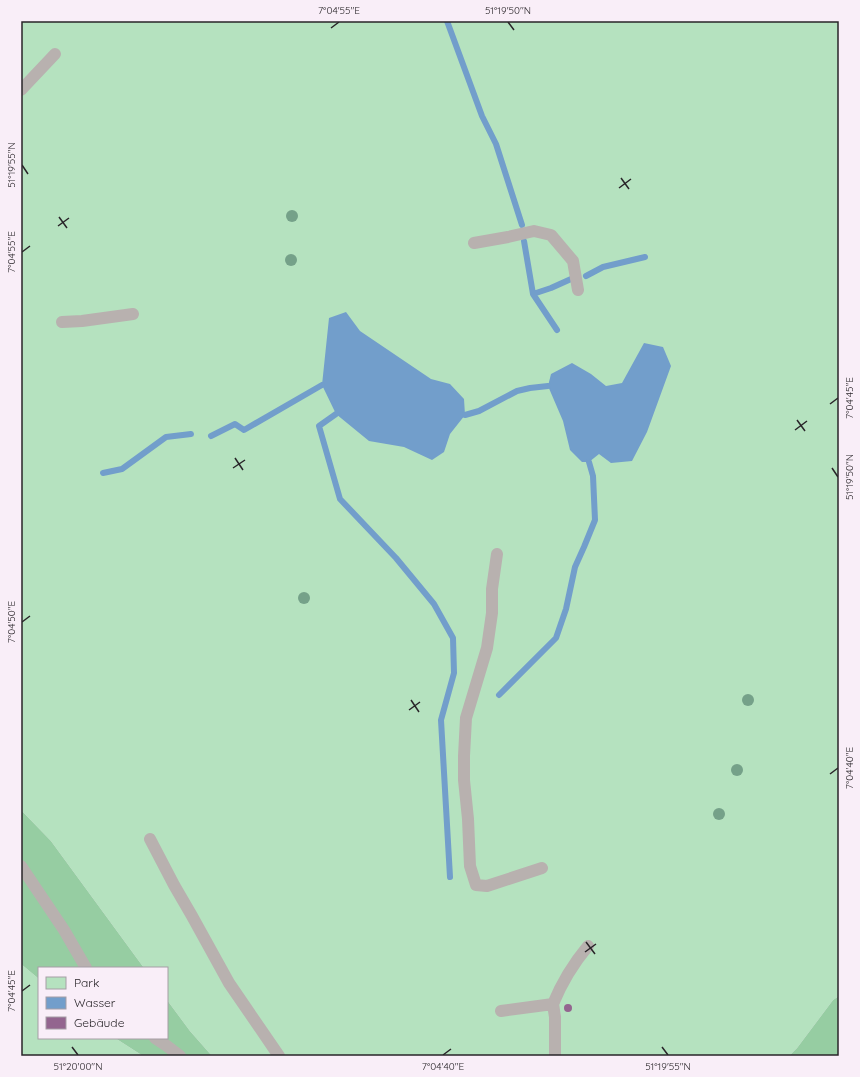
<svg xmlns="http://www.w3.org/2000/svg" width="860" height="1077" font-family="Quicksand,sans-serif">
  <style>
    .green { fill: #b5e2bf }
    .forest { fill: #96cda2 }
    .water { fill: #729ecb }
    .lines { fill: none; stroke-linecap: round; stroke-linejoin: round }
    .stream { stroke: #729ecb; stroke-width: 6 }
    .building { fill: #93658f }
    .service { stroke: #b8b1af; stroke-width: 12 }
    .tree { fill: #75a189 }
    .ticks { fill: none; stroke: #292529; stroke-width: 1.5 }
    .neatline { fill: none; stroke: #292529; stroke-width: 1.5 }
    .ticks-label { font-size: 10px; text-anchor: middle; fill: #292529 }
  </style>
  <rect width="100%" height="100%" fill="#f9eef8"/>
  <path class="green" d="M21,21H839V996L833,1000L797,1048L789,1056H212L190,1031L167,1000V968H144L51,841L21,810Z
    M21,964L39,979V1038H115L143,1056H21Z"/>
  <path class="forest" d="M21,810L51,841L144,968H39V979L21,964Z
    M839,996V1056H789L797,1048L833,1000Z
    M167,1000L190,1031L212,1056H143L115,1038H167Z"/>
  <path class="water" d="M346,312L360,331L431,379L450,384L464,399L465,415L450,434L444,452L432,460L404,447L369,441L336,414L322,385L329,318Z
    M644,343L663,347L671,366L647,432L632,461L611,463L599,454L589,462H582L570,450L563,421L548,386L551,374L572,363L591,374L606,386L622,383Z"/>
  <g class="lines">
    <path class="stream" d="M447,21L482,116L496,144L522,225
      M524,241L533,294L557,330
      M586,276L603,267L645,257
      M533,294L551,288L571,279
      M336,414L319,426L340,499L396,558L434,604L453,638L454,673L441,720L450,877
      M465,415L479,411L517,391L530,388L548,386
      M211,436L235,424L244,430L322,385
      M103,473L122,469L166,437L191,434
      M499,695L556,638L566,609L575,567L584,547L595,520L593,476L589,462"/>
  </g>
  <path class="building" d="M564 1008a4 4 0 1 1 8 0a4 4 0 1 1-8 0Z"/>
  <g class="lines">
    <path class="service" d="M21,90L55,54
      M474,243L508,237L534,231L551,235L573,261L578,290
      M62,322L82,321L133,314
      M497,554L492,589V613L487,648L466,718L464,756V780L468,819L470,866L476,885L487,886L542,868
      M150,839L174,885L192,916L229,983L279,1056
      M21,866L64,930L86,968
      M553,1004C562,982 573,964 588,946
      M501,1011L553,1004L555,1017V1056
      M155,1038L167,1046L180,1056"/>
  </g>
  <g class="tree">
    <circle cx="292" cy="216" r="6"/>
    <circle cx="291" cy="260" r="6"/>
    <circle cx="304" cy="598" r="6"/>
    <circle cx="748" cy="700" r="6"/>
    <circle cx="737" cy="770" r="6"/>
    <circle cx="719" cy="814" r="6"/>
  </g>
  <path class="ticks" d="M508,22L514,30M331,28L339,22M22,165L28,174M621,178L629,189M619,188L631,179M59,217L67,228M58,226L69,218M22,252L30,246M830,404L838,398M797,420L805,431M795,430L807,421M235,458L243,470M233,468L245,460M832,468L838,477M22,622L30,616M411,700L419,712M409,710L420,702M830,774L838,768M586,942L595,954M585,952L596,944M22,991L30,985M72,1047L78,1055M662,1047L668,1055M443,1055L451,1049"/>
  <rect width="860" height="1077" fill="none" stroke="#f9eef8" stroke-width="44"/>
  <rect x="38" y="967" width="130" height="72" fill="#f9eef8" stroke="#a69ea5"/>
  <rect x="46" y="977" width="20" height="12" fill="#b5e2bf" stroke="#a69ea5"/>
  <text x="74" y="987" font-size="12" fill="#292529">Park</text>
  <rect x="46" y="997" width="20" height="12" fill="#729ecb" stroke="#a69ea5"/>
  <text x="74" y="1007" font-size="12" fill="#292529">Wasser</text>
  <rect x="46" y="1017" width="20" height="12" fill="#93658f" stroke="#a69ea5"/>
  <text x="74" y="1027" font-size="12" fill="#292529">Gebäude</text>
  <rect x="22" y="22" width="816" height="1033" class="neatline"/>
  <g class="ticks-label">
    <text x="339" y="14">7°04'55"E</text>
    <text x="508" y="14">51°19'50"N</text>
    <text transform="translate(11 165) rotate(-90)" y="4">51°19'55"N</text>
    <text transform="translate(11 252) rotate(-90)" y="4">7°04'55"E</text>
    <text transform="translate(849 398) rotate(-90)" y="4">7°04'45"E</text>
    <text transform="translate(849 477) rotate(-90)" y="4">51°19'50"N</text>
    <text transform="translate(11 622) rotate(-90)" y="4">7°04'50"E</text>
    <text transform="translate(849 768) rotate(-90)" y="4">7°04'40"E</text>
    <text transform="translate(11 991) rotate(-90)" y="4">7°04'45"E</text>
    <text x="78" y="1070">51°20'00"N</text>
    <text x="443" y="1070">7°04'40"E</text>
    <text x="668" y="1070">51°19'55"N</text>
  </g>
</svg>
